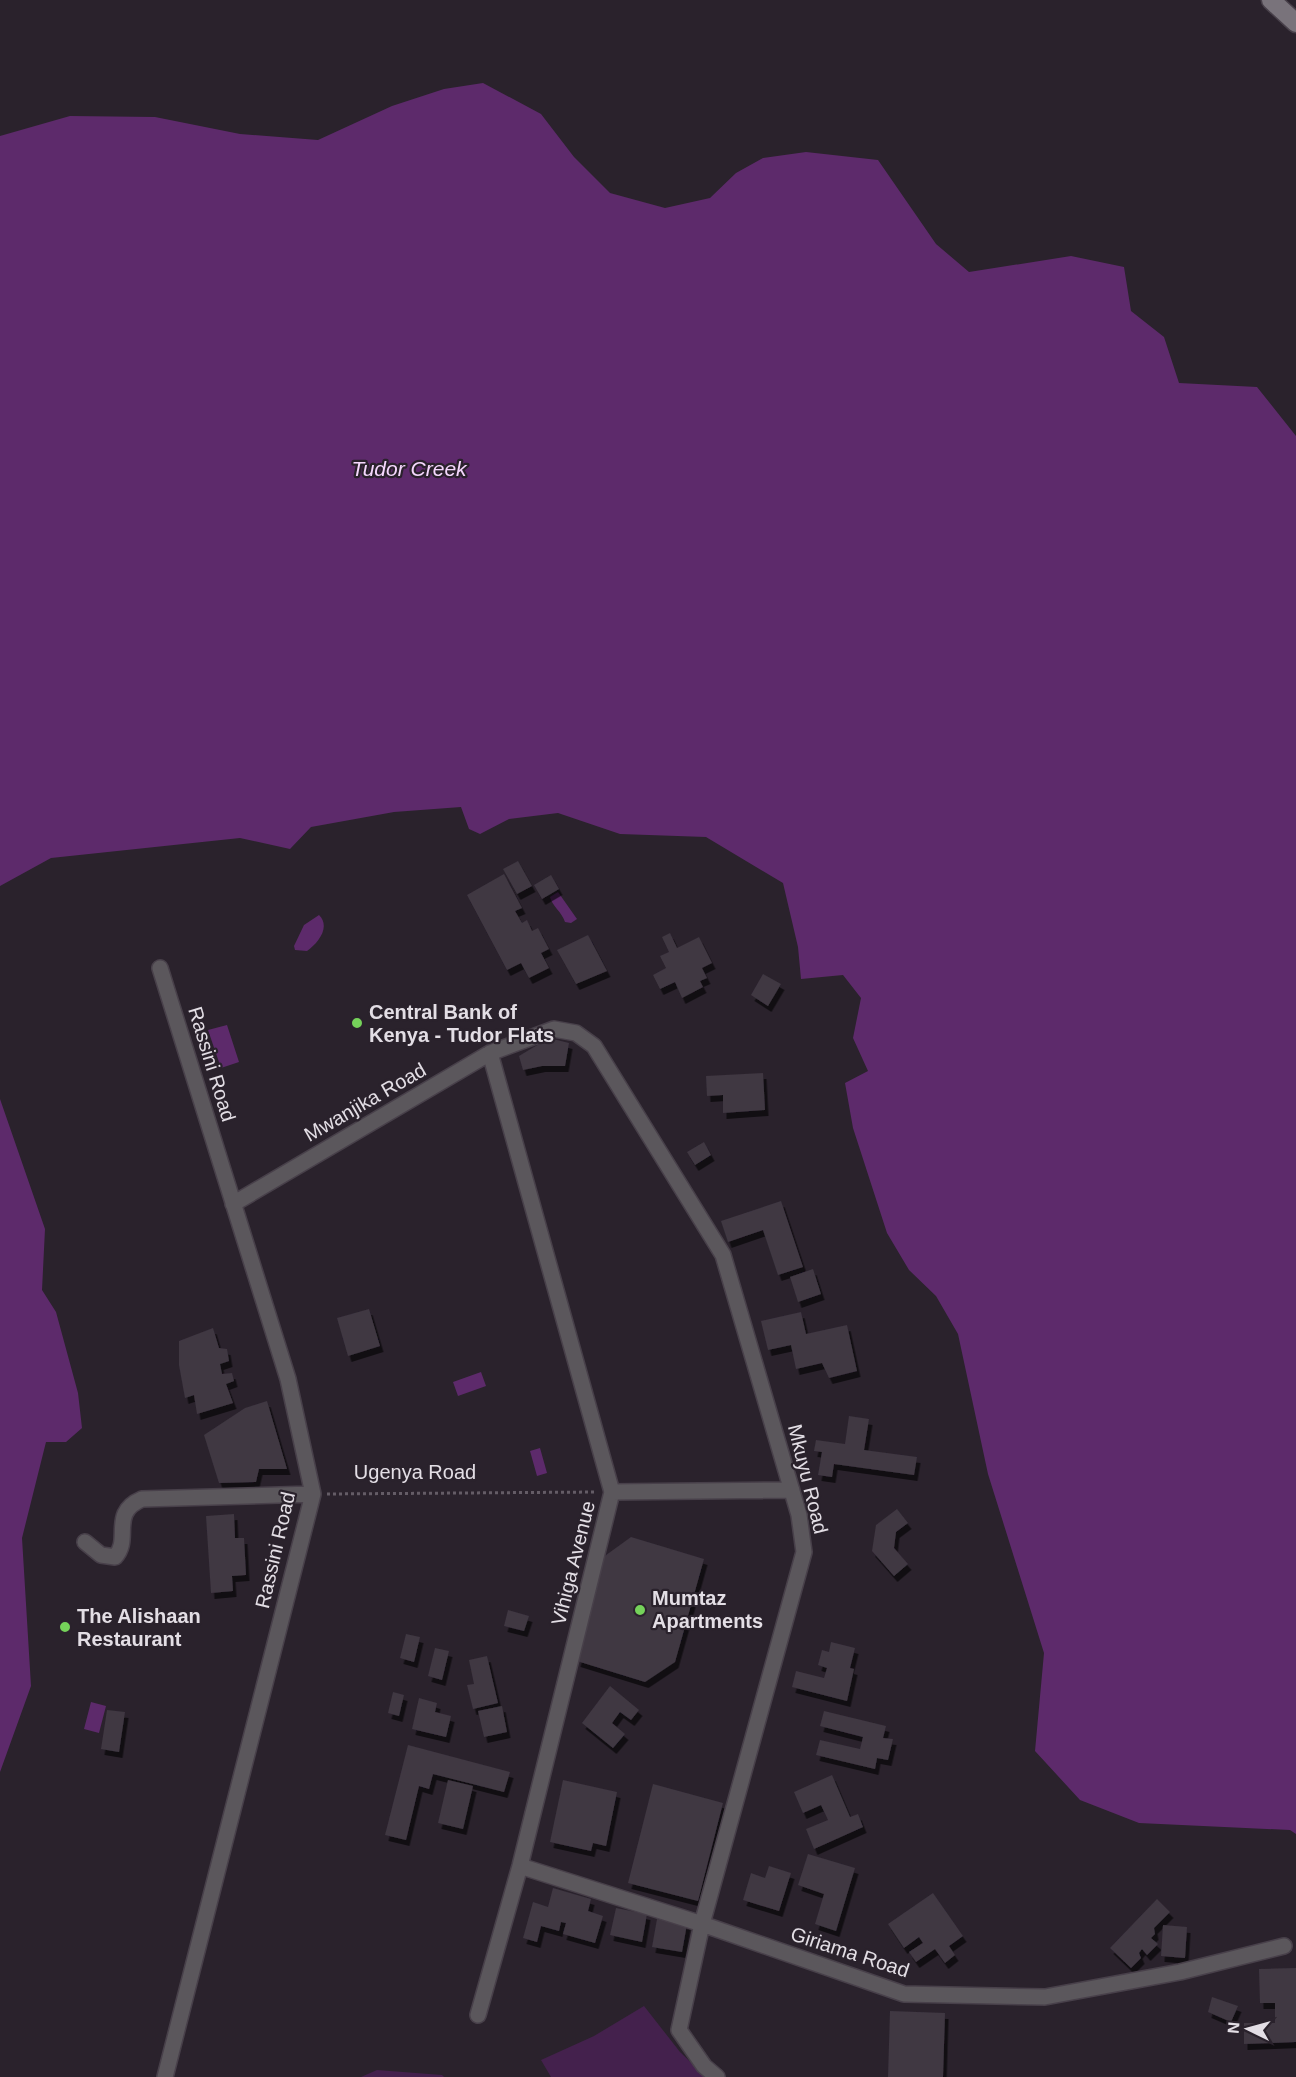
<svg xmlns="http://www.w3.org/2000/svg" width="1296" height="2077" font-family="Helvetica,sans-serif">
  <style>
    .green { fill: #44214d }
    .water { fill: #5d2a6b }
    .building { fill: #3f3742; filter: url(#shadow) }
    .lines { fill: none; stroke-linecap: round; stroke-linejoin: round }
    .street-casing { stroke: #48404a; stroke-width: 18 }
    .secondary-casing { stroke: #48404a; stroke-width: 21 }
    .path { stroke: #645c66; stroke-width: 3; stroke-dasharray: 3 3; stroke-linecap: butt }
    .street { stroke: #5b575c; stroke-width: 15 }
    .secondary { stroke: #79737b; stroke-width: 18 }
    .poi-dot { fill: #75d25a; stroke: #2a222c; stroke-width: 2 }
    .labels { text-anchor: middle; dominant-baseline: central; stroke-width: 4.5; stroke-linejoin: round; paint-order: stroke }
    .poi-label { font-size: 20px; font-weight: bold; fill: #e3dee5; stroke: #2a222c; text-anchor: start }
    .street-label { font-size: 20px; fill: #e3dee5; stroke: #2a222c }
    .water-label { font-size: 21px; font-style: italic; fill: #f5d7fd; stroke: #2a222c }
  </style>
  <defs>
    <filter id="shadow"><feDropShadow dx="3.5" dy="6" stdDeviation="0" flood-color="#0009"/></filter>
  </defs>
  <rect width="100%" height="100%" fill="#2a222c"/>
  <path class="green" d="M644,2006L680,2052L706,2077H551L541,2060L594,2036Z
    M377,2070L442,2075L444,2077H361Z"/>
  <path class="water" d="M483,83L541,114L574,157L610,193L665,208L710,198L736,173L763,158L806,152L878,160L936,244L969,272L1071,256L1124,267L1131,311L1164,337L1179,383L1257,387L1296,436V1834L1290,1830L1139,1823L1080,1800L1035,1751L1044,1653L988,1474L958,1334L936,1296L909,1270L887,1233L853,1128L845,1083L868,1071L853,1038L861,998L843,975L801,979L798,947L783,883L706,837L620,834L558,813L509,819L480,834L469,829L461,807L394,812L311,827L290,849L240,838L51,858L0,886V136L70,116L155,117L240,134L318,140L392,106L444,89Z
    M558,892L577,919L571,923L565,922C562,912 552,906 550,897Z
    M319,915C331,927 318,943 307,951L295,950L294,946L304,925Z
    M227,1025L239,1062L221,1068L208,1030Z
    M0,1099L45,1229L42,1290L56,1312L78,1393L82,1428L66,1442H46L22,1538L31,1686L0,1772Z
    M481,1372L486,1386L458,1396L453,1382Z
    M540,1448L547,1473L537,1476L530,1451Z
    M91,1702L106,1706L99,1733L84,1729Z"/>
  <path class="building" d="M518,861L532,886L517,894L503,869Z
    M504,874L522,908L515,911L522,923L527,920L532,931L538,928L549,949L541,953L549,968L529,978L521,963L507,970L467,895Z
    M551,875L559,889L542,899L534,885Z
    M670,933L677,948L699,937L712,963L702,968L707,978L700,981L703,987L682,998L675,982L660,989L653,975L666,968L660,956L669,952L662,937Z
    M588,935L607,971L576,984L557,950Z
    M763,974L781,984L768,1006L751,995Z
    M549,1038L569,1043L565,1066H542L523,1070L519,1056Z
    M763,1073L765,1110L723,1113V1095L707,1096L706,1076Z
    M704,1142L711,1155L695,1165L687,1152Z
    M781,1201L803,1267L778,1275L763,1230L728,1242L721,1221Z
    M813,1269L821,1294L798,1302L790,1277Z
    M369,1309L380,1346L348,1356L337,1318Z
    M801,1312L806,1334L847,1325L857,1371L829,1378L822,1363L796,1369L791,1345L768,1350L761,1321Z
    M213,1328L219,1348L227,1349L229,1361L220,1364L222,1374L232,1373L234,1381L226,1384L233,1403L197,1414L194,1395L185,1398L179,1365V1341Z
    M267,1401L287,1469H259L256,1482L219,1483L204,1435L245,1408Z
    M849,1416L869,1419L864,1450L917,1457L914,1475L834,1464L832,1477L818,1475L822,1452L814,1451L816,1440L845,1444Z
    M897,1509L908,1523L896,1532L894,1548L908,1564L894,1576L872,1551L876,1525Z
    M234,1514L235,1538H244L246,1575L232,1576L233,1591L211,1593L206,1516Z
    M631,1537L704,1559L675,1662L645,1682L577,1661L602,1558Z
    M508,1610L529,1616L524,1631L504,1626Z
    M406,1634L420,1637L414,1662L400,1658Z
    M831,1642L855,1648L850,1668L854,1669L847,1701L792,1687L796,1671L824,1678L827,1668L818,1665L822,1650L829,1652Z
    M435,1648L449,1651L442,1680L428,1676Z
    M487,1656L498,1703L473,1709L467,1685L474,1684L469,1660Z
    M610,1686L639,1710L631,1720L620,1712L612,1723L625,1734L613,1748L582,1723Z
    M393,1692L404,1695L399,1716L388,1713Z
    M419,1698L437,1703L435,1712L451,1716L446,1737L412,1729Z
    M502,1706L507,1732L484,1737L478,1711Z
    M107,1710L125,1712L119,1752L101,1749Z
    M824,1711L886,1726L883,1738L893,1739L888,1760L877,1758L875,1769L816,1755L820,1740L860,1749L863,1737L820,1726Z
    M408,1745L510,1772L504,1792L433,1774L429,1789L419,1786L406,1840L385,1835Z
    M832,1775L850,1817L858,1814L863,1827L814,1849L806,1829L828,1820L821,1805L803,1813L794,1792Z
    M448,1780L473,1786L463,1829L438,1823Z
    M563,1780L617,1792L606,1846L593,1843L591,1851L550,1842Z
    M653,1784L723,1803L698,1901L628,1883Z
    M808,1854L855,1868L836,1931L815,1924L824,1894L798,1885Z
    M769,1866L791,1873L779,1911L743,1900L751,1873L765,1878Z
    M553,1888L591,1899L588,1911L603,1916L595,1943L563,1934L566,1923L561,1922L559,1931L541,1926L537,1942L523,1938L533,1902L548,1907Z
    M933,1893L963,1936L949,1946L955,1955L945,1963L935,1949L916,1962L909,1952L923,1943L919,1937L904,1948L888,1924Z
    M1157,1899L1170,1912L1154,1928L1155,1934L1151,1938L1158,1944L1147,1955L1142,1949L1139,1953L1141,1958L1131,1968L1110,1948Z
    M616,1908L647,1914L642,1942L610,1935Z
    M657,1919L687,1924L682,1952L652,1947Z
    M1163,1925L1187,1927L1185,1958L1161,1956Z
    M1296,1968V2042L1244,2044V2023H1275V2003H1260L1259,1969Z
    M1212,1997L1238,2006L1231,2022L1208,2012Z
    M890,2011L945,2013L943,2077H888Z"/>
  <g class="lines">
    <g class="street-casing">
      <path id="street" d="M160,968L288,1379L313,1494L165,2077
        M233,1204L490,1053L554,1029L576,1033L594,1046L723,1255L799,1515L804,1552L702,1924L679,2030L704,2066L717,2077
        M612,1492L792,1490
        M85,1542L101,1555L115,1557C132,1539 109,1513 142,1499L313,1494
        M520,1866L702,1924L904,1994L1045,1997L1180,1972L1284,1946
        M478,2015L520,1866L612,1492L490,1053"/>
    </g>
    <g class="secondary-casing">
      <path id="secondary" d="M1271,0L1296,23"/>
    </g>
    <path class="path" d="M327,1494L596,1492"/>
    <use href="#street" class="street"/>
    <use href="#secondary" class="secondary"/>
  </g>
  <g class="poi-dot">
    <circle cx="357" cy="1023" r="6"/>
    <circle cx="640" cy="1610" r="6"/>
    <circle cx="65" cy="1627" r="6"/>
  </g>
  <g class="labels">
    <g class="poi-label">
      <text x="369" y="1012">Central Bank of<tspan x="369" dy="23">Kenya - Tudor Flats</tspan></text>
      <text x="652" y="1598">Mumtaz<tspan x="652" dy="23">Apartments</tspan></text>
      <text x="77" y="1616">The Alishaan<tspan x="77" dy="23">Restaurant</tspan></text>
    </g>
    <g class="street-label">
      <text transform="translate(212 1064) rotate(73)">Rassini Road</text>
      <text transform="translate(365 1102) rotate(-30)">Mwanjika Road</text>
      <text x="415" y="1472">Ugenya Road</text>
      <text transform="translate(808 1479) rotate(76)">Mkuyu Road</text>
      <text transform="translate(275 1550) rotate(-77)">Rassini Road</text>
      <text transform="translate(573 1563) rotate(-76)">Vihiga Avenue</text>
      <text transform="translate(850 1952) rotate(18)">Giriama Road</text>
    </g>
    <g class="water-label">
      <text x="409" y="468">Tudor Creek</text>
    </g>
  </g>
  <g transform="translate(1248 2029) rotate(275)" stroke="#2a222c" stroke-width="4.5" paint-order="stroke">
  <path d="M0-4.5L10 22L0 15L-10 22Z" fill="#e3dee5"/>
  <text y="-9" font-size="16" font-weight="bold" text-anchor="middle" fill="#e3dee5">N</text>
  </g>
</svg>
